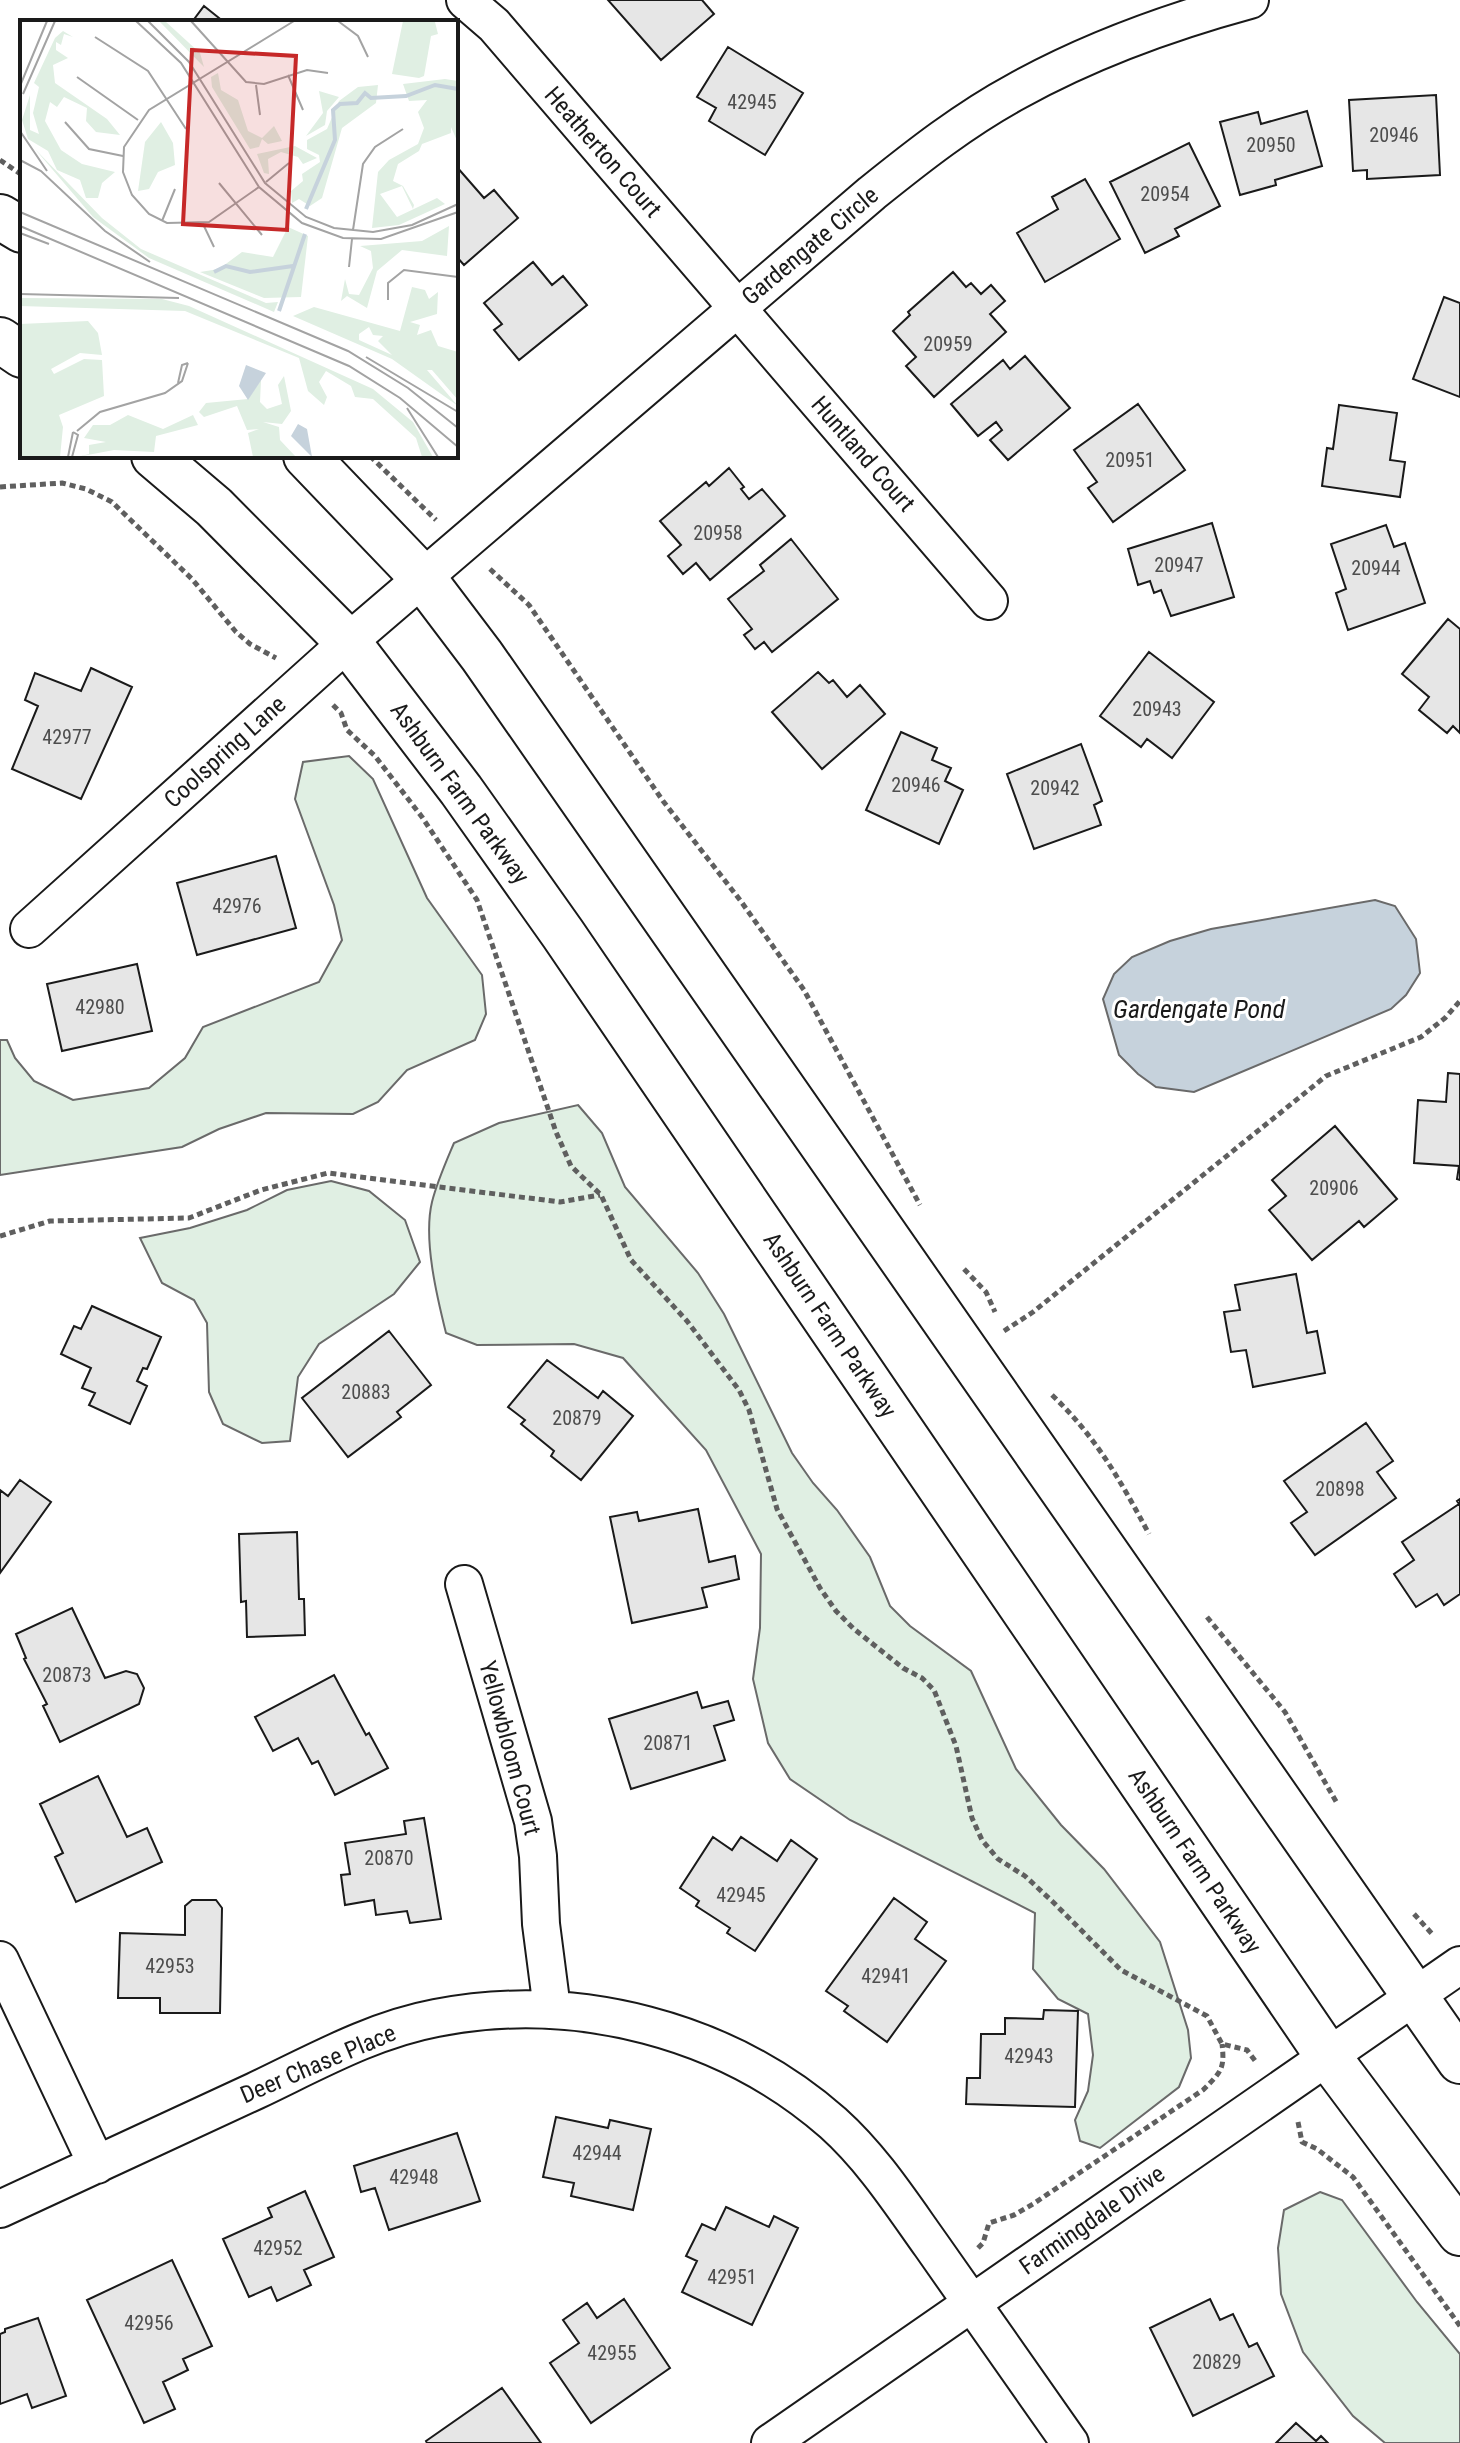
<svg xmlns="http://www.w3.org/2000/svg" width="1460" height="2443" font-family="'Roboto Condensed',sans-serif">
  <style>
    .green { fill: #e0efe3; stroke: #6a6a6a; stroke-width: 2 }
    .water { fill: #c6d2dc; stroke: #6a6a6a; stroke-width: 2 }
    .building { fill: #e6e6e6; stroke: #1a1a1a; stroke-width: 2 }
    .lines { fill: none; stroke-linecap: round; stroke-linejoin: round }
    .minor-casing { stroke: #1a1a1a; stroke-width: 40 }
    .primary-casing { stroke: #1a1a1a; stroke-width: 48 }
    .path { stroke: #5f5f5f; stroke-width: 5; stroke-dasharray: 6 4; stroke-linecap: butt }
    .minor { stroke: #fff; stroke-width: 36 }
    .primary { stroke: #fff; stroke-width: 44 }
    .labels { text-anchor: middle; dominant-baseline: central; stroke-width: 6; stroke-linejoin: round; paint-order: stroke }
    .number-label { font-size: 20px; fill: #4d4d4d }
    .street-label { font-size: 24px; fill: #1a1a1a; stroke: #fff }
    .water-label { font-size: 26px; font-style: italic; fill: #1a1a1a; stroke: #fff }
    .inset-river { fill: none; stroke: #c6d2dc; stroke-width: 4 }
    .inset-road { fill: none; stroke: #a3a3a3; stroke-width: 2 }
    .view { fill: #c62828; fill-opacity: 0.15; stroke: #c62828; stroke-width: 4 }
    .inset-edge { fill: none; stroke: #1a1a1a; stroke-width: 4 }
  </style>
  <rect width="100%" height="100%" fill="#fff"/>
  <path class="green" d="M349,756L373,779L427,898L482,975L486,1014L475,1040L407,1070L378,1102L353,1114L266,1113L219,1129L182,1147L0,1175V1040H7L15,1058L34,1081L73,1100L149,1088L185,1058L203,1027L319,982L342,940L334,905L295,799L303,762Z
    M578,1105L602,1133L625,1187L698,1273L724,1314L792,1453L813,1483L837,1510L870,1557L890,1606L910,1626L971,1671L1016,1769L1061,1825L1104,1869L1160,1942L1188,2030L1191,2058L1179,2087L1100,2148L1080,2141L1075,2120L1088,2091L1093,2055L1088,2014L1058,1999L1033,1969L1035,1913L850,1820L790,1779L768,1743L753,1679L760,1628L761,1554L706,1450L623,1358L574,1344L477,1345L446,1333C437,1297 423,1239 432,1202C437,1182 446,1162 454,1143L499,1123Z
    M331,1181L369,1191L405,1220L420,1262L394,1294L319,1344L298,1377L290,1441L262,1443L223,1424L209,1392L207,1323L194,1300L162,1283L140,1238L190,1228L247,1210L287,1190Z
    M1320,2192L1342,2200L1417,2302L1460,2354V2443H1385L1353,2416L1303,2352L1281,2294L1278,2248L1284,2210Z"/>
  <path class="water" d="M1375,900L1395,906L1416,939L1420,973L1406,995L1391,1009L1194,1092L1156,1087L1138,1074L1119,1055L1103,999L1114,974L1132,957L1170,941L1211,929Z"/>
  <path class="building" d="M608,0H702L714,14L661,60Z
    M204,6L224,22H192Z
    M728,47L803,93L765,155L709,121L716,108L697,97Z
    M1436,95L1440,175L1367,179V170L1353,171L1349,100Z
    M1307,111L1322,166L1275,180L1276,185L1240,195L1220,122L1258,112L1261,124Z
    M1189,143L1220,206L1175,229L1179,236L1145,253L1110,182Z
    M456,166L484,198L494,190L518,218L464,265L456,256Z
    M1085,179L1120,239L1045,282L1017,233L1058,209L1052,197Z
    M533,262L552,285L563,276L587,305L519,360L494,330L502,324L484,303Z
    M953,272L966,287L971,283L981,294L991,285L1005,301L990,314L1006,332L934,397L906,366L916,357L893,331L910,315L908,312Z
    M1444,297L1460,303V397L1413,379Z
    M1025,356L1070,408L1008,460L990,440L1002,430L996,422L978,436L951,404L1003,360L1010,369Z
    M1138,404L1185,470L1113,522L1088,488L1097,482L1074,450Z
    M1339,405L1397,413L1390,460L1405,462L1400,497L1322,486L1327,448L1333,449Z
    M729,468L744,487L741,489L749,499L762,489L785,516L710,580L696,563L683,574L668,556L681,545L660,521L706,482L709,486Z
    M1212,523L1234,597L1171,616L1161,590L1154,593L1150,581L1138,585L1128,549Z
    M1386,525L1394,547L1405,543L1425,603L1348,630L1336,593L1346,589L1331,544Z
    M791,539L838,599L772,652L764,642L755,649L744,635L752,629L728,599L764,571L760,565Z
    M1448,619L1460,629V733L1453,726L1447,733L1419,710L1429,697L1402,674Z
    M1149,652L1214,702L1172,758L1147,739L1141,747L1100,716Z
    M91,668L132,687L81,799L12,769L38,706L25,700L35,673L81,691Z
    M818,672L829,683L833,680L847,697L860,685L885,714L822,769L772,712Z
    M901,732L937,748L932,760L951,768L945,781L963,790L939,844L866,810Z
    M1081,744L1102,801L1094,805L1101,825L1034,849L1007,774Z
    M276,856L296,928L197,955L177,883Z
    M137,964L152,1031L62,1051L47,984Z
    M1448,1073L1460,1074V1180L1457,1179L1459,1166L1414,1163L1418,1100L1446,1102Z
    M1335,1126L1397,1199L1364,1227L1359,1221L1312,1260L1269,1210L1286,1196L1272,1180Z
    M1296,1274L1307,1333L1317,1331L1325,1373L1253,1387L1246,1350L1231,1352L1224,1312L1240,1310L1235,1285Z
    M92,1306L161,1337L147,1369L143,1368L137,1381L147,1386L130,1424L89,1405L95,1393L82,1388L91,1368L61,1354L74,1326L81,1329Z
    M389,1331L431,1385L397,1412L401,1417L348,1457L302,1398Z
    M547,1360L598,1398L603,1391L633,1416L581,1480L551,1456L554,1451L521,1424L525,1420L508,1407Z
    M1366,1423L1393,1461L1377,1472L1396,1498L1315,1555L1291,1523L1307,1512L1284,1481Z
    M20,1480L51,1502L0,1573V1490L8,1496Z
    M1460,1499V1594L1444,1605L1437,1594L1416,1607L1394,1574L1414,1560L1402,1542L1459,1504L1457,1501Z
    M698,1509L709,1562L735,1556L739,1579L702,1588L707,1607L632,1623L610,1517L637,1512L639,1521Z
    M297,1532L299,1599H304L305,1635L247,1637L246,1601L241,1602L239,1534Z
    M72,1608L105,1678L126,1671L137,1674L144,1688L139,1704L60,1742L43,1706L47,1704L24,1659L26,1658L16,1634Z
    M334,1675L366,1735L369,1733L388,1768L335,1795L318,1761L312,1764L298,1738L273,1751L255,1717Z
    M697,1692L702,1708L728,1701L734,1720L714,1726L725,1760L631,1789L609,1719Z
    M98,1776L127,1837L147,1828L162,1862L76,1902L55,1857L63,1853L40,1804Z
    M424,1818L441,1919L410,1923L407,1911L376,1915L374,1900L345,1905L341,1875L350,1874L345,1843L406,1834L404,1821Z
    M713,1837L732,1850L741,1837L777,1861L791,1840L817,1859L755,1951L727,1933L730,1928L696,1906L699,1901L680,1888Z
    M894,1898L927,1922L915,1939L946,1961L887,2042L844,2011L848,2006L826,1991Z
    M192,1900H216L222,1908L220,2013H160V1998H118L120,1933L185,1935V1906Z
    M1044,2010L1078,2011L1075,2107L966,2104L967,2078H980L981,2034H1005V2018L1043,2019Z
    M556,2117L608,2128L610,2120L651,2129L633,2210L571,2196L574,2183L543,2177Z
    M457,2133L480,2201L389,2230L375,2188L361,2192L354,2166Z
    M305,2191L334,2257L304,2270L311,2285L277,2301L271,2287L249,2297L223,2239L272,2217L268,2208Z
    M726,2207L769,2227L774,2216L798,2228L752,2325L682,2292L697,2261L686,2256L702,2224L715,2230Z
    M172,2260L212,2346L183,2359L188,2370L163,2382L175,2409L144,2423L87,2300Z
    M624,2299L670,2368L591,2423L550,2363L579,2343L563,2320L587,2303L597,2318Z
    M1210,2299L1220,2320L1233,2314L1249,2347L1257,2343L1274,2376L1193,2416L1150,2328Z
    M38,2318L66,2396L32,2408L27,2394L0,2404V2334L5,2332V2329Z
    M502,2388L541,2443H427L426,2441Z
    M1296,2423L1316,2441L1321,2436L1328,2443H1276Z"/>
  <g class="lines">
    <g class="minor-casing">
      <path id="minor" d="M465,0L494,25L989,601
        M29,929L348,642L872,193C918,156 965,119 1017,91C1091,50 1169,22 1250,0
        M464,1584L533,1821L538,1856L541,1924L552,2009
        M0,1960L97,2165
        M0,2209C85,2170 170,2130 255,2091C314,2063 372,2030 436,2018C576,1991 726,2029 833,2123C872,2158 901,2203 931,2245C978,2311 1024,2377 1070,2443
        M770,2443L1460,1965"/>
    </g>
    <g class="primary-casing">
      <path id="primary" d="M0,217L22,230
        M0,340L22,355
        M154,456L214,507L348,642L461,790L563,934L1327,2055L1460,2233
        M306,456L423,578L482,656L1460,2061"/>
    </g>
    <path class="path" d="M0,160L22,175
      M370,456L436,520
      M0,487L62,483L86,489L112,502L192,579L236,632L250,644L276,658
      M490,569L529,605L663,801L740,900L804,990L920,1205
      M333,705L341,713L347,730L375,756L422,817L477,900L556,1132L571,1166L601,1195L631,1260L687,1321L739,1390L749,1410L777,1509L820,1588L836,1611L854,1629L903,1668L922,1678L934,1690L956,1746L972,1818L982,1840L998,1859L1025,1876L1053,1902L1121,1970L1207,2016L1222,2044L1247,2050L1256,2062
      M0,1236L50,1221L189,1218L261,1190L328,1173L560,1202L600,1195
      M964,1269L986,1292L995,1312
      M1004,1331L1033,1312L1326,1076L1421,1037L1445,1018L1460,1001
      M1052,1395C1097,1438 1120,1480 1149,1534
      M1207,1617L1285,1712L1338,1805
      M1414,1914L1434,1936
      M1298,2122L1302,2142L1317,2149L1353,2177L1460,2326
      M978,2248L983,2243L989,2223L1014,2215L1033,2204L1203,2090C1221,2072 1225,2069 1222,2044"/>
    <use href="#minor" class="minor"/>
    <use href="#primary" class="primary"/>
  </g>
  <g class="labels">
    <g class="number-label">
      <text x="752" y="102">42945</text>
      <text x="1394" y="135">20946</text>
      <text x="1271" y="145">20950</text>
      <text x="1165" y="194">20954</text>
      <text x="948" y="344">20959</text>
      <text x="1130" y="460">20951</text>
      <text x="718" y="533">20958</text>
      <text x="1179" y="565">20947</text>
      <text x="1376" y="568">20944</text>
      <text x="1157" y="709">20943</text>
      <text x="67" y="737">42977</text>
      <text x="916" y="785">20946</text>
      <text x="1055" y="788">20942</text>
      <text x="237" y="906">42976</text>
      <text x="100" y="1007">42980</text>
      <text x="1334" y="1188">20906</text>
      <text x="366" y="1392">20883</text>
      <text x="577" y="1418">20879</text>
      <text x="1340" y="1489">20898</text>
      <text x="67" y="1675">20873</text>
      <text x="668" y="1743">20871</text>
      <text x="389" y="1858">20870</text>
      <text x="741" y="1895">42945</text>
      <text x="170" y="1966">42953</text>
      <text x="886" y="1976">42941</text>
      <text x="1029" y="2056">42943</text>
      <text x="597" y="2153">42944</text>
      <text x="414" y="2177">42948</text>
      <text x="278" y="2248">42952</text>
      <text x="732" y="2277">42951</text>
      <text x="149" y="2323">42956</text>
      <text x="612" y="2353">42955</text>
      <text x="1217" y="2362">20829</text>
    </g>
    <g class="street-label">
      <text transform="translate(603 152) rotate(49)">Heatherton Court</text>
      <text transform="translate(810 246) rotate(-40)">Gardengate Circle</text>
      <text transform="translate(863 454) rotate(49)">Huntland Court</text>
      <text transform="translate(225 752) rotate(-42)">Coolspring Lane</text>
      <text transform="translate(460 793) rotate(54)">Ashburn Farm Parkway</text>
      <text transform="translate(830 1325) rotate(56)">Ashburn Farm Parkway</text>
      <text transform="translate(510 1748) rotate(75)">Yellowbloom Court</text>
      <text transform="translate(1195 1861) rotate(56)">Ashburn Farm Parkway</text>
      <text transform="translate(318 2064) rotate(-23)">Deer Chase Place</text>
      <text transform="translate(1092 2220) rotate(-35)">Farmingdale Drive</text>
    </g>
    <g class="water-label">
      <text x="1199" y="1009">Gardengate Pond</text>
    </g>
  </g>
  <g transform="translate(20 20)">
    <rect width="438" height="438" fill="#fff"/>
    <path d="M139,1H145L180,33L184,47ZM383,1L415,2L418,14L411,16L404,56L399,58L372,54ZM43,11L53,17L44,14L41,25L36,22V30L48,38L33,45L35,63L87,99L100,115L76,112L66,101L67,88L44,77L37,87L30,82L25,101L41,130L62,144L95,152L82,163L78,178H66L60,160L37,150L28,131L8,119L2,100L10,75V110L19,114L13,93L19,67L14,63L35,18ZM198,53L201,70L218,80L228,111L242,118L254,106L262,121L248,124L242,119L239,127L230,129L192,67L191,57ZM425,59L438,61V123L431,107V113L402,124L399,131L378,144L373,161L383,166L394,185L393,189L382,166L360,174L377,197L417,178L425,184L379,205L352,208L358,152L369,140L398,124L404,108L398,92L407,80L389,81L383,64ZM358,65L356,83L322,108L302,178L290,186L279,179L272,183L271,171L283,161L282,154L300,142L299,135L287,129V120L307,109L319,81L338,67ZM299,71L319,77L307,91L305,105L286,116L303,93ZM141,102L153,123L155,145L138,152L129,169L118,171L125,122ZM275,126L297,138L283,144L278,137L261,132L248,139L249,154L244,153L237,134ZM15,129L82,198L121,229L246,283L258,282L254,292L129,238L73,197ZM429,206L427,236L382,230L357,251L347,288L327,276L321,281L325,259L329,274L339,275L353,248L351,231L340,226L402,221ZM268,207L288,216L281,277L244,278L180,252L199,249L222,232L253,237ZM392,267L405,270L409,279L418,272L417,294L390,302L400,305L397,315L411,310L418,326L438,332V380L412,350H407L438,386L372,339L273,296L294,287L380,311ZM349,307L353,315L363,316L358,321L372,335L339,320V314ZM0,278L142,279L169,286L353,369L393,402L413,437H402L396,418L353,379L335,377L331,366L306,351L299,362L307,377L304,385L288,371L279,338L165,291L0,286ZM68,301L78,313L82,335L60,333L31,349L34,354L64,339L82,340L84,376L39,395L43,407L40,437H0V304ZM264,356L271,391L262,404L243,402L259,407L260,420L276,437H233L228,413L239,409L227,410L217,386L184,397L179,392L186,383L228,379L241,360L240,382L247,389L262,384L258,365ZM108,395L143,409L173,395L178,405L136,416L134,432L94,430L57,437L69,434V425L86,422L64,418L73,405H90Z" fill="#e0efe3" fill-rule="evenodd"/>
    <path d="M226,345L246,353L228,380L219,366ZM278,404L287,409L292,437L271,416Z" fill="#c6d2dc"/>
    <path class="inset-river" d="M286,189L315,120L313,90L320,84L337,83L345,73L351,78L386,76L415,65L438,69M194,252L206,246L230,252L273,246M259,291L285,214"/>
    <path class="inset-road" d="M116,1L161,43L239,167L282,203L323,218L361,219L438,192M128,1L169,42L245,163L286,197L314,208L353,212L392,205L438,184M171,1L226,62L244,64L287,50L308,53M318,1L338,16L348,37M75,17L128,51L166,109M268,55L283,90M57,57L118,100M236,65L240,95M0,66L27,1M3,74L35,1M45,102L69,129L103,136M0,111L27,151M0,140L21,151L85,211L130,242M246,162L269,143M199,163L242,215M239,167L189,202L147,203L129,194L112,175L103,152L104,127L129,90L274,1M0,192L328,331L388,368L438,408M142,201L155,169M183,204L194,227M0,206L329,346L380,378L438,427M333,210L343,144L355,127L383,109M0,213L29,224M329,247L332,219M0,274L159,278M368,280V263L384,250L438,257M438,301V275M346,337L438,392M158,363L162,345L168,343M387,388L418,437M57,411L80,392L145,373L162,361L168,343M48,437L53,412M52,437L58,415L53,412"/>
    <path class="view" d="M172,30L276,36L267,210L163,204Z"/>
    <rect width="438" height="438" class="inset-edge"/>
  </g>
</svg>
